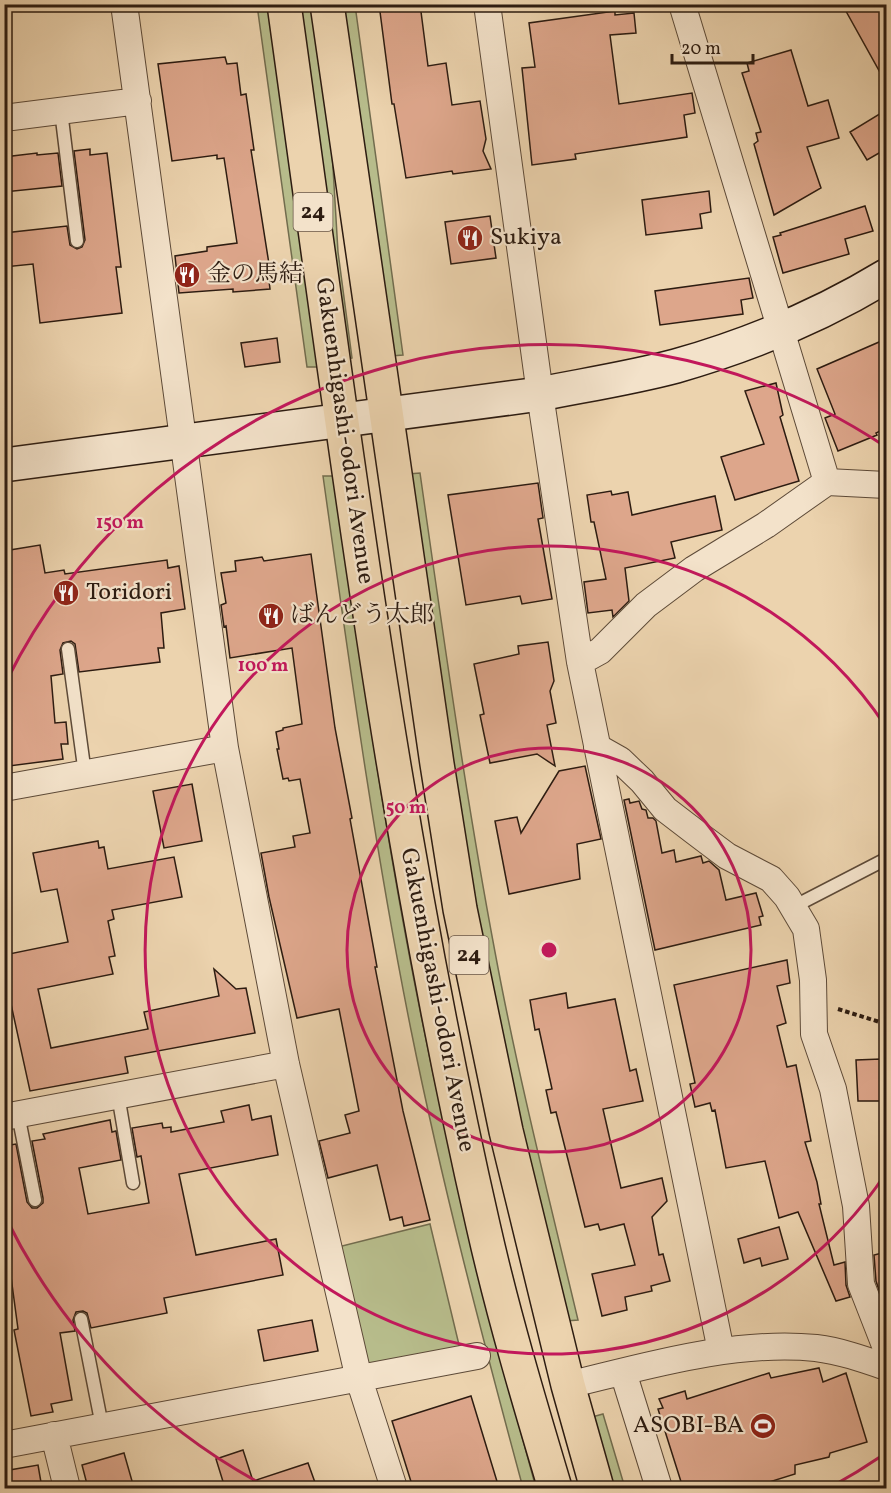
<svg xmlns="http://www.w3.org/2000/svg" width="891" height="1493" font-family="Vollkorn,'Noto Serif JP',serif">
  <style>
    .green { fill: #b7bc8b; stroke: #726c4e; stroke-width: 1.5 }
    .building { fill: #dda68b; stroke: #2d1c11; stroke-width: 1.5 }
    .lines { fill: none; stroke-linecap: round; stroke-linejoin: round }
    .lane-casing { stroke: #5d4a38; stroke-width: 15 }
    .street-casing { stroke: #5d4a38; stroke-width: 28 }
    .secondary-casing { stroke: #2d1c11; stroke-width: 36 }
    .primary-casing { stroke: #2d1c11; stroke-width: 36 }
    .path { stroke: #2d1c11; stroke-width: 4; stroke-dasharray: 4.5 3; stroke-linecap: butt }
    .lane { stroke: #f3e2ca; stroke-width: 12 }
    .street { stroke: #f3e2ca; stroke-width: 26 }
    .secondary { stroke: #f3e2ca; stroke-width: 33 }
    .primary { stroke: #ecd3ae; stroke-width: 33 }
    .ring { fill: none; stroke: #c2185b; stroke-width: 3 }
    .labels { text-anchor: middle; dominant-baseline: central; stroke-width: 4.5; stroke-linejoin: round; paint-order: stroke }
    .shield { fill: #f3e2ca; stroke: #685748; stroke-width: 1.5 }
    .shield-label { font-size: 22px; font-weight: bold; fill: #2d1c11 }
    .poi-label { font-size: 24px; fill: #2d1c11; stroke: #f3e2ca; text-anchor: start }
    .street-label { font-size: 24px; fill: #2d1c11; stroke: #f3e2ca }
    .centre { fill: #c2185b; stroke: #f3e2ca; stroke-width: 3 }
    .ring-label { font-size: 18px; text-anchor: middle; font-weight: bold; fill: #c2185b; stroke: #f3e2ca; stroke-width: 4.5; stroke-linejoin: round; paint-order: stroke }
  </style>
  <rect width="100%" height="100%" fill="#ecd3ae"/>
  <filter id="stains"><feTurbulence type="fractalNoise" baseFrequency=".00333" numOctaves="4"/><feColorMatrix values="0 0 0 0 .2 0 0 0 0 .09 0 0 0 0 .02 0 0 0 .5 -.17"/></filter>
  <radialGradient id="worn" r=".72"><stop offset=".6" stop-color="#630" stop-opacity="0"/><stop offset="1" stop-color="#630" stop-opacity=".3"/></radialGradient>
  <path class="green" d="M257,5H270L319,367H307Z
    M300,5H312L332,151L338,252L352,358L348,359Z
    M343,5H355L403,355L391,356Z
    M420,473C443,633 465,793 495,952C518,1076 549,1198 578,1320L566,1321L483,956L408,474Z
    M323,476H335C357,632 378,788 407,943C441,1127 487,1308 536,1488H523C482,1336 442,1184 411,1030C374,846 349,661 323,476Z
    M430,1224L460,1349L368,1371L338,1247Z
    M603,1414L625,1488H612L592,1417Z"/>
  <path class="building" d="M379,4H420L428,66L446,63L452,105L480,101L486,139L483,151L491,169L453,174L452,171L406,178L394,104H392Z
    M842,4H886V83Z
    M615,11V15L634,13L636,33L610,35L619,104L692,93L695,113L684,115L687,137L575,154L576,159L532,165L522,68L535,67L529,23Z
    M791,50L808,106L828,100L839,138L807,147L821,188L774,215L754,144L758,141L756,133L761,132L742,73L749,71L747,63Z
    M225,57L227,64L237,63L241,95L246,94L254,150H251L269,264H267L270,289L233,292V289L179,293L175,256L207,251V247L237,243L224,158L217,159V155L172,161L158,64Z
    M886,110V149L867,160L850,132Z
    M90,149V155L107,153L121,267H116L122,313L40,323L33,264L4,267V233L67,226L70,245L77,249L82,247L85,240L74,151Z
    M37,153V155L58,153L62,186L4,192V157Z
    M709,191L711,212L700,214L702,228L646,235L642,200Z
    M865,206L873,231L845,239L849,254L783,273L773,237L781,235L780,233Z
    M490,216L496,258L451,264L445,222Z
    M749,278L753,298L741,300L743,314L660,325L655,291Z
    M277,338L280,362L245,367L241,343Z
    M886,339V428L876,433L877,435L838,451L825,418L835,414L817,369Z
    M776,383L783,415L780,417L799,481L735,500L721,457L764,444L745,391Z
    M538,483L543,518L538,519L552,599L522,604L520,596L466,605L448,495Z
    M611,491L612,495L628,492L632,515L715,496L722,530L671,542L675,558L625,568L629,601L613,617L612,610L588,613L584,582L606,579L594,522H591L587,495Z
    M40,545L45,573L64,570L65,574L167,560L168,568L179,566L185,609L161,613L164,648H158L160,662L79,672L75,644L71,641L63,643L60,650L63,674L51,676L55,723L66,722L68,744H61L63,759L9,766L4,733V651H7L4,627V551Z
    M311,554L335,728L352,818L350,819L377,967H375L403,1111L430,1220L404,1226L402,1217L390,1220L377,1165L328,1178L319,1141L350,1133L345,1115L359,1111L339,1009L297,1018L269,897L261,853L295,847L293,836L310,833L300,779L289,781L288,778L283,779L277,749H279L276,732L283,730V728L302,724L292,648L230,658L226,626L224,627L221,605L226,603L221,573L236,571L235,561L262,557L264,561Z
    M548,642L554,681L550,691L556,723L547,725L555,766L537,754L490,763L480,715L484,714L474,664L519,654L518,646Z
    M585,766L601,839L577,844L580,879L509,894L495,821L517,817L521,833L559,771Z
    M192,784L202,841L164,848L153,791Z
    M629,799L630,803L639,801L642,809L646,810L648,818H653L656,821L662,853L674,850L676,862L701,856L703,863L709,861L719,870L726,900L756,893L763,916L759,917L761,925L655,950L624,800Z
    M98,841L99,848L104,847L108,869L174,857L182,897L112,910L114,919L108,921L115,956L109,957L113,974L38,989L51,1048L148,1029L144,1012L219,996L214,969L236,989L246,988L255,1033L125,1057L128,1073L30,1091L4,972V955L68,942L57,889L41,892L33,853Z
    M787,960L790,983L777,986L786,1023L777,1026L787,1067L796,1065L811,1141L805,1142L817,1182L821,1204H819L834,1265L845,1262L846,1285L850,1297L836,1301L798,1212L779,1218L765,1161L726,1168L715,1110L712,1111L710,1103L695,1107L690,1084L695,1083L674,985Z
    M566,993L568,1008L615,999L630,1071L636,1069L643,1101L603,1109L621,1188L662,1178L667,1201L652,1217L659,1255L663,1254L670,1281L651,1286L652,1291L625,1297L627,1310L602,1316L592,1274L635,1265L624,1224L600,1230L598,1224L585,1227L556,1112L551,1113L546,1090L552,1089L539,1029L535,1030L530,1000Z
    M881,1059V1062H886V1101H858L856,1060Z
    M249,1105L252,1120L271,1116L278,1155L179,1174L196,1255L276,1239L283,1275L164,1298L167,1313L91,1328L87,1313L83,1311L76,1312L73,1320L75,1331L60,1333L72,1400L51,1404L53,1412L31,1416L14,1330L18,1329L9,1262H4V1146L16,1144L27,1202L32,1208H37L43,1203V1198L32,1141L45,1139L43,1134L110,1120L112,1132L116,1131L121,1160L79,1168L88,1214L149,1203L141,1156L137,1157L132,1128L162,1123L163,1128L171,1127V1132L224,1122L221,1111Z
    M779,1227L788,1259L762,1266L760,1258L744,1263L738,1239Z
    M886,1252V1288L879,1290L876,1281L874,1255Z
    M312,1320L318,1351L264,1361L258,1330Z
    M819,1368L823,1382L846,1373L867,1442L830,1453L829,1457L795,1465V1474L750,1488H683L658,1409L663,1408L659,1399L685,1391L687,1399L769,1373L771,1378Z
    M471,1396L499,1488H413L392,1421Z
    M243,1450L253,1481L308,1463L317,1488H225L216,1459Z
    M124,1453L134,1488H88L82,1465Z
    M38,1465L42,1488H4V1471Z"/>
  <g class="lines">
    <g class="lane-casing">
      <path id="lane" d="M61,111L77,241
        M68,649L85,774
        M793,907L886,859
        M118,1095L133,1183
        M18,1114L35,1200
        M81,1319L102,1426"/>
    </g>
    <g class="street-casing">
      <path id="street" d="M124,4L225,748L286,1064L359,1379L394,1488
        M487,4L540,394L580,662L721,1351
        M682,4L827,482
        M4,118L138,101
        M580,662L600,651L646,605L694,569L766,525L827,482L886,485
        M597,747L620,760L642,781L665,809L695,832L727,856L771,879L787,897L806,929L813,980L814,1034L833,1089L856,1206L861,1284L886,1348
        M4,788L225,748
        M4,1117L286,1064
        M623,1372L659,1488
        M568,1385C647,1366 733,1340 816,1348C840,1351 863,1359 886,1367
        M54,1435L67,1488
        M4,1445L477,1356"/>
    </g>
    <g class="secondary-casing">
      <path id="secondary" d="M4,465L540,394C585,385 631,378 676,366C750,345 820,316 886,276"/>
    </g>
    <g class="primary-casing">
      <path id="primary" d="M284,4C341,413 391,823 483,1225C503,1314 529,1401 555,1488
        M327,4L437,764L460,909L506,1131L568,1385L597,1488"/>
    </g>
    <path class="path" d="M838,1009L886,1024"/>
    <use href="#lane" class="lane"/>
    <use href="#street" class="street"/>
    <use href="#secondary" class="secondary"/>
    <use href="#primary" class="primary"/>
  </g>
  <g class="ring">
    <circle cx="549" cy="950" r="202"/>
    <path d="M886 1173A404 404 0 1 1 886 727"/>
    <path d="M883 1455A606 606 0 0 1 829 1488M269 1488A606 606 0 0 1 7 1220M7 680A606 606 0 0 1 883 445"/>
  </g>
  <defs>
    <g id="restaurant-disc" transform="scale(1.35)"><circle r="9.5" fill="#8f2418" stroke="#f3e2ca"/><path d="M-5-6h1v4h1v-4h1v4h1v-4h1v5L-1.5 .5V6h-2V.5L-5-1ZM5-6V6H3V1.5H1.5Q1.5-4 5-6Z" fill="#fff"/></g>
    <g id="stadium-disc" transform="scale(1.35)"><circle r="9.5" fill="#8f2418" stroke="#f3e2ca"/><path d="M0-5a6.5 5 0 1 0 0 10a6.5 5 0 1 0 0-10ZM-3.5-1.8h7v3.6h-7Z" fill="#fff"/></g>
  </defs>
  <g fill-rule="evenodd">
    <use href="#restaurant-disc" x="470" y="238"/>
    <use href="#restaurant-disc" x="187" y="275"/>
    <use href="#restaurant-disc" x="66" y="593"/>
    <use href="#restaurant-disc" x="271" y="616"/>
    <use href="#stadium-disc" x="763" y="1426"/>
  </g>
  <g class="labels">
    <g class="shield">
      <rect x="293.5" y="193" width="39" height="38" rx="4.5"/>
      <rect x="449.5" y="936" width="39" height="38" rx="4.5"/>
    </g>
    <g class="shield-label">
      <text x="313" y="212">24</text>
      <text x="469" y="955">24</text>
    </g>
    <g class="poi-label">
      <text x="490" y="238">Sukiya</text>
      <text x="207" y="275">金の馬結</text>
      <text x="86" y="593">Toridori</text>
      <text x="290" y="616">ばんどう太郎</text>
      <text x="744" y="1426" text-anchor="end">ASOBI-BA</text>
    </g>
    <g class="street-label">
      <text transform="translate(344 431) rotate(82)">Gakuenhigashi-odori Avenue</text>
      <text transform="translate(437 1000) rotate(79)">Gakuenhigashi-odori Avenue</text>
    </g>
  </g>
  <circle cx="549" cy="950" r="9" class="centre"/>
  <g class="ring-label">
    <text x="120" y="528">150 m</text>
    <text x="263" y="671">100 m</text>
    <text x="406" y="813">50 m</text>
  </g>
  <rect width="891" height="1493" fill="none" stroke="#ecd3ae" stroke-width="24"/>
  <rect x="6" y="6" width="879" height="1481" fill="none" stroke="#2d1c11" stroke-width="3"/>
  <rect x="12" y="12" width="867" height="1469" fill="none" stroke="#2d1c11" stroke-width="1.5"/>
  <path d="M672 54v9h81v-9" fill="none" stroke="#2d1c11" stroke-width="3"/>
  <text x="681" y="54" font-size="18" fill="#2d1c11" stroke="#f3e2ca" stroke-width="4.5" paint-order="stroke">20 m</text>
  <rect width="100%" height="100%" filter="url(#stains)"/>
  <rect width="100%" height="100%" fill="url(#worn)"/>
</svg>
